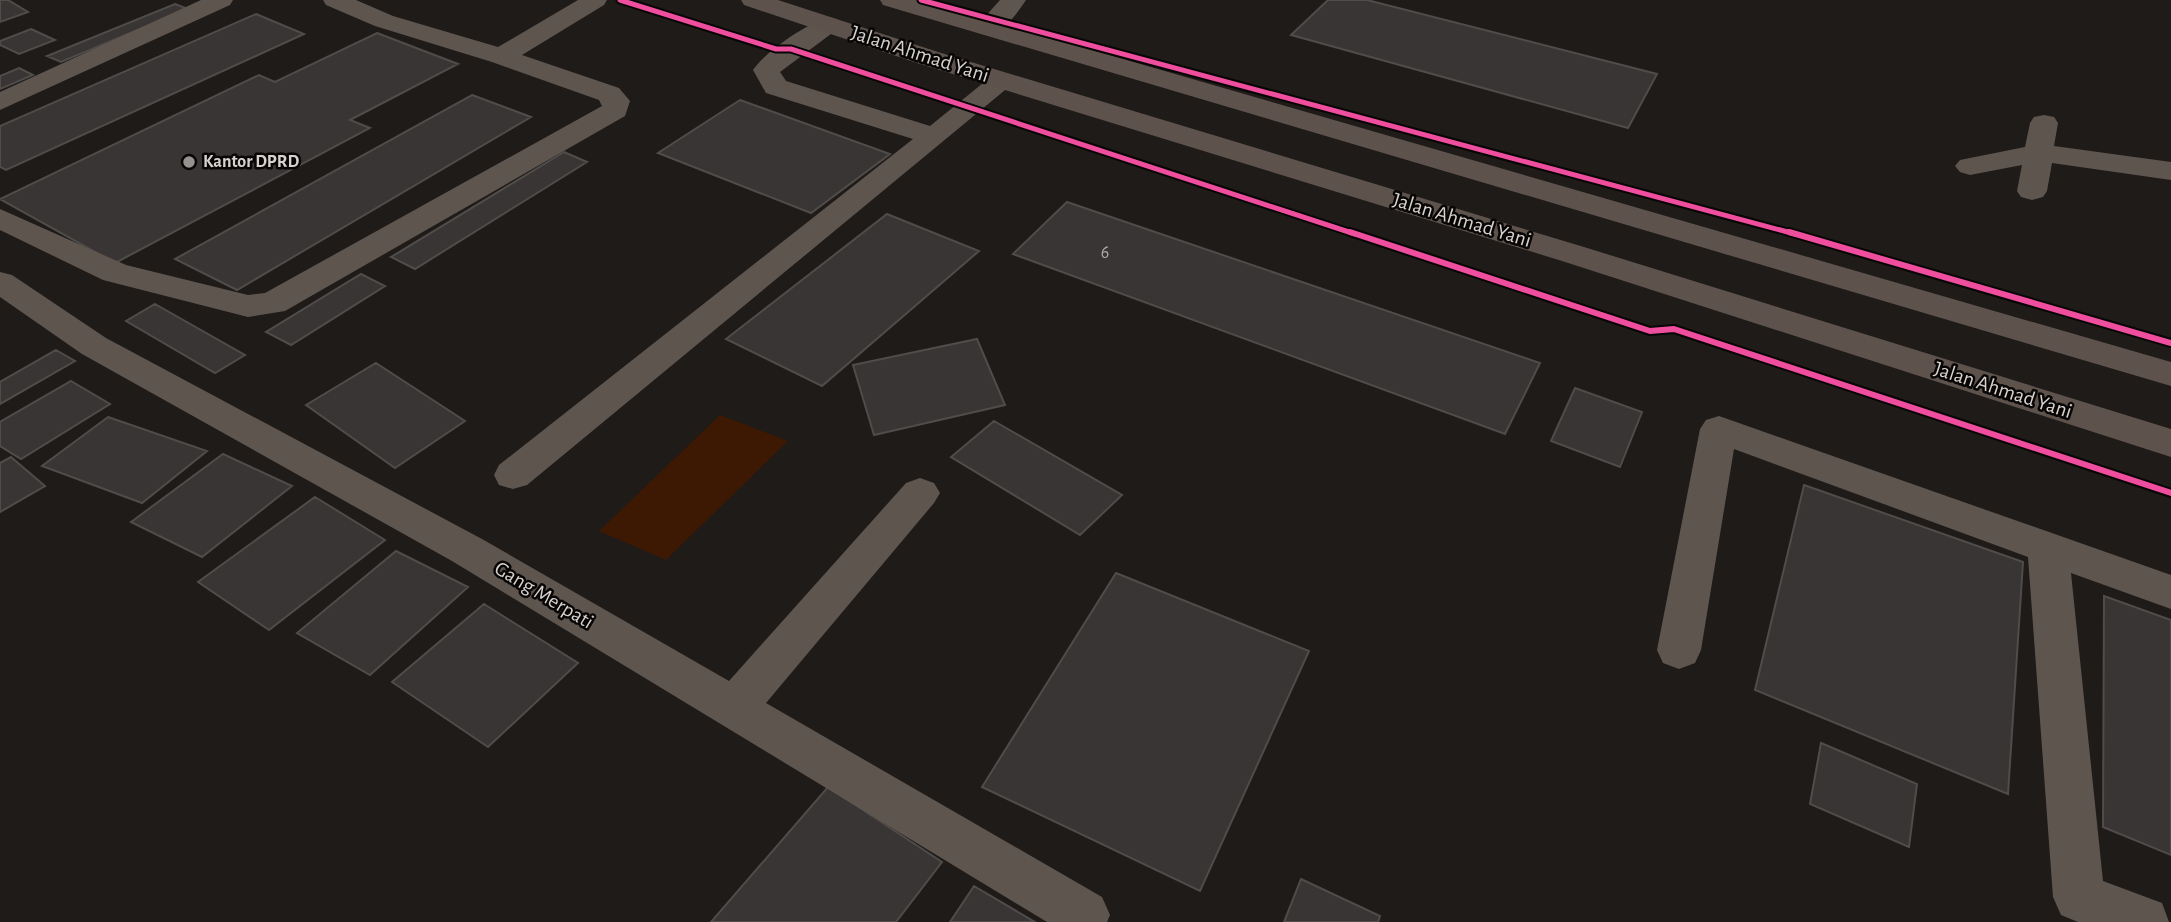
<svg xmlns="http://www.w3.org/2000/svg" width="2171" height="922" font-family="'Alegreya Sans',sans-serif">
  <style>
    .green { fill: #3d1903 }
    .building { fill: #383534; stroke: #4f4c4a; stroke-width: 2 }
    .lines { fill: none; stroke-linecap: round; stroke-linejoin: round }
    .path-far1 { stroke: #5a5450; stroke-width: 3.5; stroke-dasharray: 3.5 2.5; stroke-linecap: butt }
    .path { stroke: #5a5450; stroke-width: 4.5; stroke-dasharray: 5 3.5; stroke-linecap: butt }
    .minor { fill: #5f554f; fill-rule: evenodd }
    .highway { fill: #5e524c; fill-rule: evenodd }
    .cycleway-far1-casing { stroke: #080605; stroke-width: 9 }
    .cycleway-casing { stroke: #080605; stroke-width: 10 }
    .cycleway-far1 { stroke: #ef4d9e; stroke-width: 5 }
    .cycleway { stroke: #ef4d9e; stroke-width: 6 }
    .poi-dot { fill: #969290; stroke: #080605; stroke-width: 2.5 }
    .labels { text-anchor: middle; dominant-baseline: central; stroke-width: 5; stroke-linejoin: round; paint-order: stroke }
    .far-poi-label { font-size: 18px; font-weight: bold; fill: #d7d2d0; stroke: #080605; text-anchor: start }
    .number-label { font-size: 18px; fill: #afaba9 }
    .street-label { font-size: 21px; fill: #d7d2d0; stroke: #080605 }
  </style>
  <rect width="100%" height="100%" fill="#1e1b19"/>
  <path class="green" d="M720,415L788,441L666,560L599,531Z"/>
  <path class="building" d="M0,0H8L28,12L0,22Z
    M1328,0H1367L1657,74L1628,128L1291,35Z
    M175,4L188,9L61,62L47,56Z
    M256,14L304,34L6,170L0,167V126Z
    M31,29L55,40L19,54L0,45V41Z
    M377,33L458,64L350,120L370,128L115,263L0,199L259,75L275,82Z
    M19,68L33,75L0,89V76Z
    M472,95L531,117L237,290L175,259Z
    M740,100L890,154L811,213L658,153Z
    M564,152L587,162L415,269L391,257Z
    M1067,202L1540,363L1505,434L1013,254Z
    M887,214L979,251L822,386L726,339Z
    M361,274L385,286L291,345L266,332Z
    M155,304L245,355L215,373L126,321Z
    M977,339L1005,405L874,435L853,365Z
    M56,350L75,361L0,404V382Z
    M376,363L465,421L395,468L306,405Z
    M71,381L110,404L21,459L0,446V422Z
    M1575,388L1642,412L1620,467L1551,441Z
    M108,417L207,451L142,503L42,466Z
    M994,421L1122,495L1080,535L951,457Z
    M223,454L292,486L202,557L131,522Z
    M11,457L45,486L0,512V463Z
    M1804,485L2023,562L2008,794L1755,690Z
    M315,497L385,540L269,630L198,582Z
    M396,551L468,587L370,675L297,633Z
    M1116,573L1309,651L1200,891L982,787Z
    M2104,596L2171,620V855L2103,827Z
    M484,604L578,663L488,747L392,682Z
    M1821,743L1917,784L1909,847L1810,804Z
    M828,787L942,862L896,922H711Z
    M1301,879L1380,916L1378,922H1284Z
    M974,886L1035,922H950Z"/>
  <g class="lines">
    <path class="path-far1" d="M630,3L745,39
      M1140,163L1356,234"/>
    <path class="path" d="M1351,232L1650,331L1674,329L2171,493"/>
    <path class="minor" d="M201,0H233L230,5L0,110V92Z
      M323,0H356L393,16L498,47L578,0H607L604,5L522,55L619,88L630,101L625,116L285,311L248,317L103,280L0,230V209L126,265L248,295L265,293L602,106L599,100L492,62L375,26L326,5Z
      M1000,0H1026C1015,16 1000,39 979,33L975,28Z
      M830,17L839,20L843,25L780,72L786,81L930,126L993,75L1003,73L1013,75L1016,81L527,485L513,489L499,485L494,475L499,465L913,139L766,93L753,70C766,51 807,23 830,17Z
      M2044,115L2054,117L2058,123L2054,146L2171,162V180L2052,163L2047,191L2043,197L2032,200L2021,197L2017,191L2022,165L1970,175L1960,172L1955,166L1960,160L2025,147L2030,123L2034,117Z
      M0,272L12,275L106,338L482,539L729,681L906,483L920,478L934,483L940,493L934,503L766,703L1102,897L1110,915L1107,922H1047L452,561L82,354L0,297Z
      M1719,416L2171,575V609L2071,573L2103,881L2162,903L2169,922H2078L2061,915L2053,897L2028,557L1734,449L1701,650L1695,663L1679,669L1663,663L1657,650L1700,429L1706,420Z"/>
    <path class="highway" d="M741,0H778L938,52L1584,247L2171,429V457L1562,261L920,64L744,5Z
      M880,0H919L2171,362V386L883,5Z"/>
    <g class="cycleway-far1-casing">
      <path id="cycleway-far1" d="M620,0L776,49H791L1355,234
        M921,0L1795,234"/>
    </g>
    <g class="cycleway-casing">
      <path id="cycleway" d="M1350,232L1650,331L1674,329L2171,493
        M1789,232L2171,343"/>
    </g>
    <use href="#cycleway-far1" class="cycleway-far1"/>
    <use href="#cycleway" class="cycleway"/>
  </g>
  <circle class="poi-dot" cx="189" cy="162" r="7"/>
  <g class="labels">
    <g class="far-poi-label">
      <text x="203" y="162">Kantor DPRD</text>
    </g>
    <g class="number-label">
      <text x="1105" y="253">6</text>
    </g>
    <g class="street-label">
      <text transform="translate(920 54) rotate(18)">Jalan Ahmad Yani</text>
      <text transform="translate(1462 220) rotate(17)">Jalan Ahmad Yani</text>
      <text transform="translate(2003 390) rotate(18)">Jalan Ahmad Yani</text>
      <text transform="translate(544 595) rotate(31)">Gang Merpati</text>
    </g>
  </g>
</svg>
